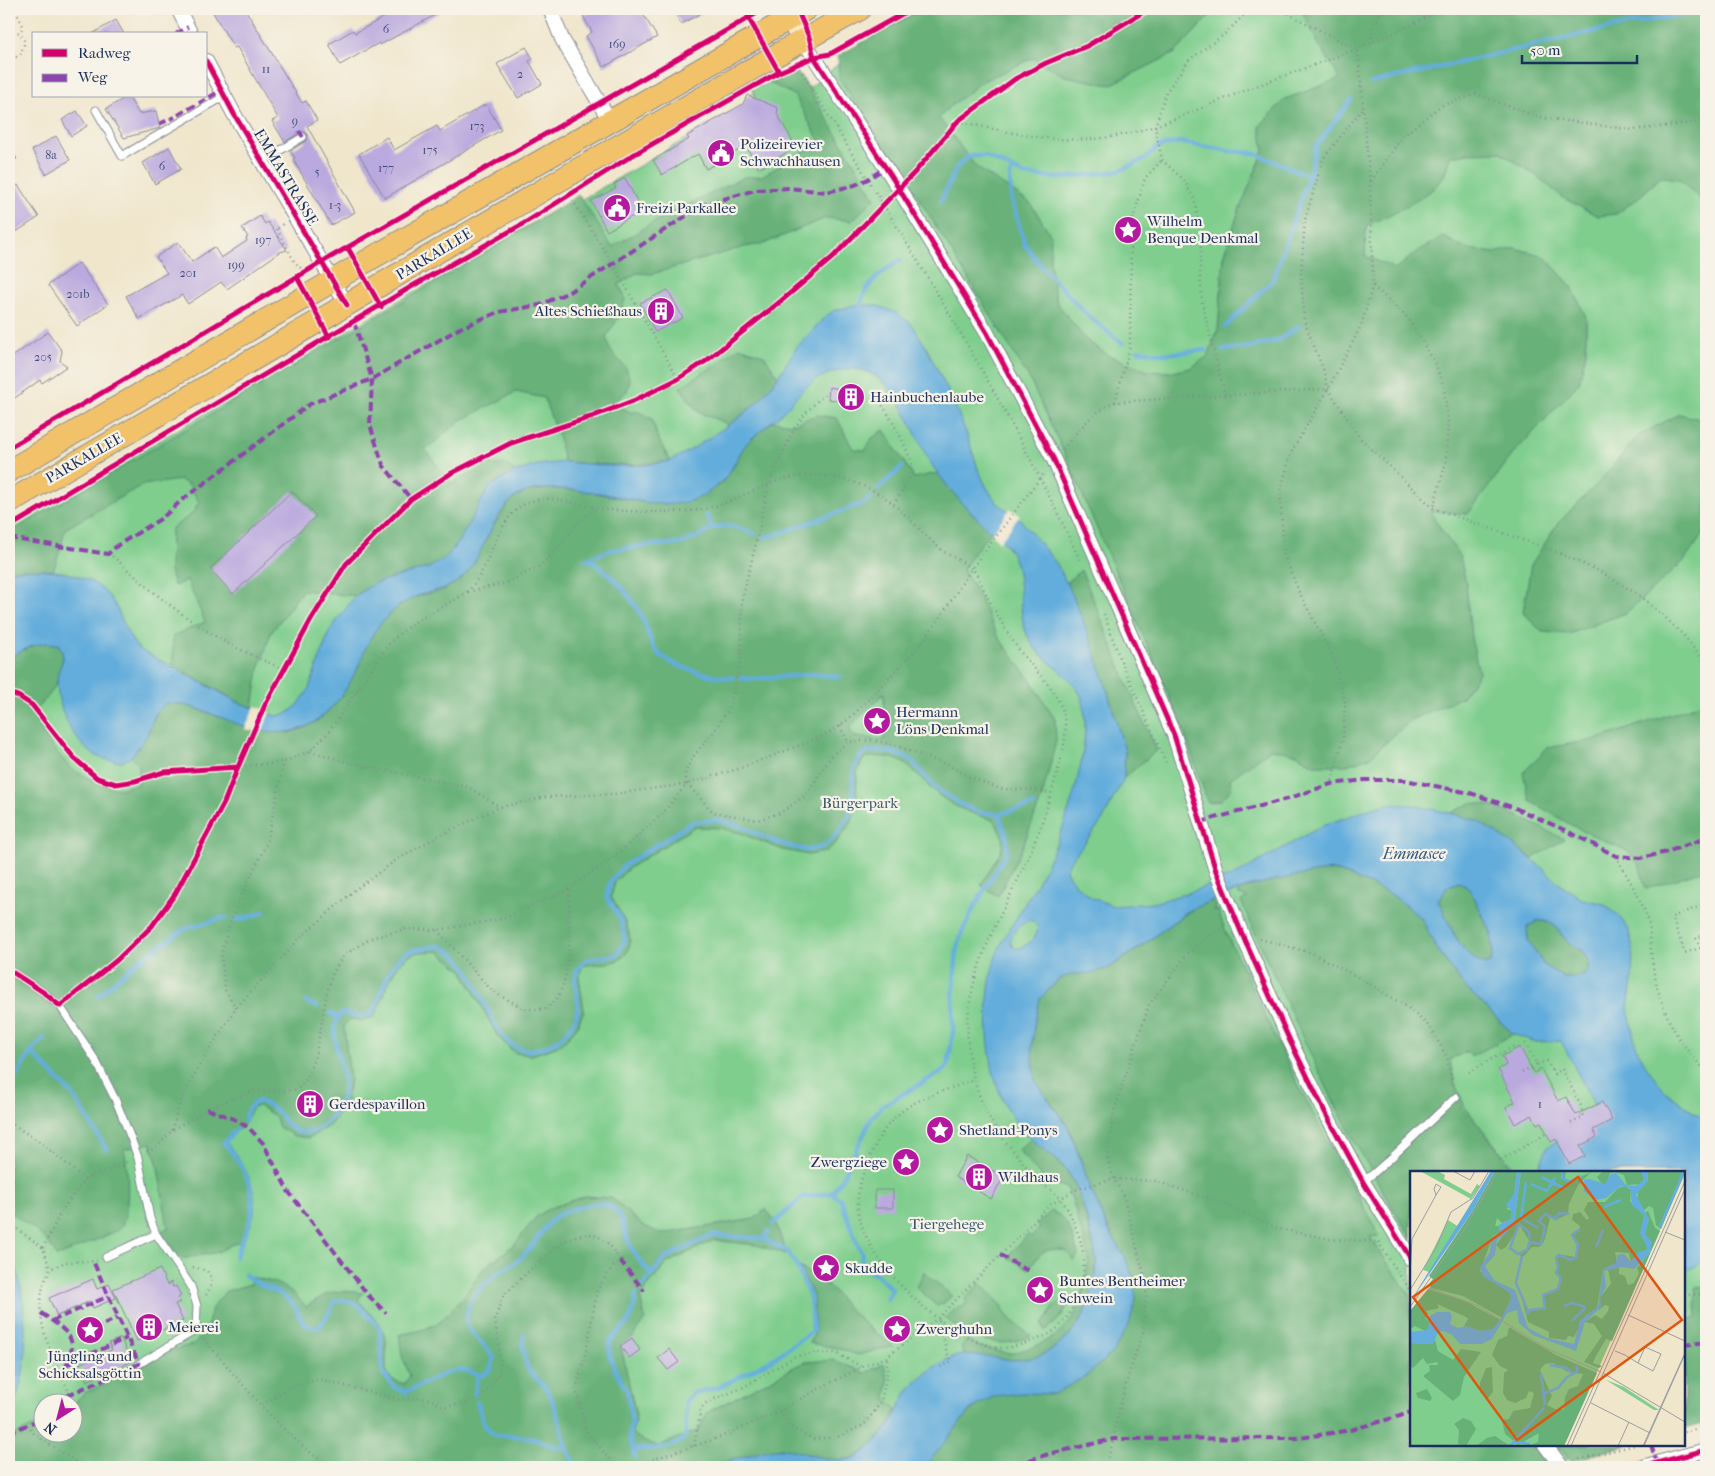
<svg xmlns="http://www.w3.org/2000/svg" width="1715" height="1476" font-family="'IM FELL French Canon',serif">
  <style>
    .green { fill: #7fce8d; stroke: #4d7e76; fill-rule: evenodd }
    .forest { fill: #67b178; stroke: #41706b; fill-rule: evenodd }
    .water { fill: #64addc; stroke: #406e9d; fill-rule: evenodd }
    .pier { fill: #f0e6cc }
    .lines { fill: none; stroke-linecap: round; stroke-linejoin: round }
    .stream { stroke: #64addc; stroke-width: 4.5 }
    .building { fill: #baa9de }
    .service-casing { stroke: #868a95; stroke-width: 9 }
    .minor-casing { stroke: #868a95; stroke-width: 16 }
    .secondary-casing { stroke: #868a95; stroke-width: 22 }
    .primary-casing { stroke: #868a95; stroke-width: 24 }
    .path { stroke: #868a95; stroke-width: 2.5; stroke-dasharray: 1 4; stroke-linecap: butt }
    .service { stroke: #fff; stroke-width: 7 }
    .minor { stroke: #fff; stroke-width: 14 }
    .secondary { stroke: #fae7c3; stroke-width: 20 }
    .primary { stroke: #f2c26a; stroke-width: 22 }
    .quiet { stroke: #8e44ad; stroke-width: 4; stroke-dasharray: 8 4; stroke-linecap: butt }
    .cycleway-casing { stroke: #f7f3e8; stroke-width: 8 }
    .cycleway { stroke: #d6006c; stroke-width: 5 }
    .labels { text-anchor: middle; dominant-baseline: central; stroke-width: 4.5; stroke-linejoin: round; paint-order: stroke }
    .number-label { font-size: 12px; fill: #434e7e }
    .poi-label { font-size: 15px; fill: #1b2f5e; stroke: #f7f3e8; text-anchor: start }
    .street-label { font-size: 15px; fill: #1b2f5e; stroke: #f7f3e8 }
    .park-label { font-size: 15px; fill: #34576a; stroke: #f7f3e8 }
    .water-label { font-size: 16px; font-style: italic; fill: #315584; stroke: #f7f3e8 }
    .inset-river { fill: none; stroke: #64addc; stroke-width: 2.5 }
    .inset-road { fill: none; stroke: #9b9da0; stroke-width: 1 }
    .view { fill: #de5710; fill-opacity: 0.15; stroke: #de5710; stroke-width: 2.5 }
    .inset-edge { fill: none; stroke: #1b2f5e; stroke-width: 2.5 }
  </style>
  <rect width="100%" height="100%" fill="#f7f3e8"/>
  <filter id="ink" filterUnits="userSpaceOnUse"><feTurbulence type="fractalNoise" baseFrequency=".02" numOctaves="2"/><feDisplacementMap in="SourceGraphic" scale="10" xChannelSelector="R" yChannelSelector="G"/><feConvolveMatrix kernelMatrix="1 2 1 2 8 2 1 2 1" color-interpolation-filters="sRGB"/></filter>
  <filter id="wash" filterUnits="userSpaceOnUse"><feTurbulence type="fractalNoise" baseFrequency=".0096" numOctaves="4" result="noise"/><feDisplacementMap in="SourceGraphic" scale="20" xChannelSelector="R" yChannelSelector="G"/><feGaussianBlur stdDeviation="1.12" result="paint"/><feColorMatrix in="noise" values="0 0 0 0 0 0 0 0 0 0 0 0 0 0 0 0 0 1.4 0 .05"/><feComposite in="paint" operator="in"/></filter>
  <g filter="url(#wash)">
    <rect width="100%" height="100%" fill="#f0e6cc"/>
    <path class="green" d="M919,9H1706V1420L1684,1426V1172H1411V1445H1616L1536,1467H9V528L561,206L567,208L748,103L747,101L755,96L751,88L759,84L761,87L769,83L768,79L776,75L781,84L808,89L876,33ZM42,1404H72V1434H42Z"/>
    <path class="forest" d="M922,9H1216L1175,53L1110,85L1065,76L1033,58L983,81L949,107L939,118L976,167L1030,203L1051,235L1050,259L1053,284L1057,303L1086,340L1108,355L1148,371L1172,372L1190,368L1208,356L1218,329L1224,257L1239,210L1264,151L1260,126L1285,99L1340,79L1318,43L1301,9H1706V200L1699,198L1679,179L1661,177L1637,199L1616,214L1598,216L1565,199L1534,174L1500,152L1468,153L1451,156C1448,162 1447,169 1444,175C1430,200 1390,213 1366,226L1365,256L1396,269L1419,250L1443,237L1468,249L1495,253L1515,248L1544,256L1572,287L1586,317V352L1579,383L1513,454L1468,514L1432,511L1435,520L1460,557L1466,583L1471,637L1479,673L1462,697L1411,720L1370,757L1347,765H1313L1297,754L1271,749L1230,779L1232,789L1221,800L1208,803L1183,729L1068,461L1030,380L915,192L839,78L838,56Z
      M793,72L802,77L875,198L852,221L826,218L763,244L744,247L652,274L637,273L619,284L625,298L621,314L606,337L610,350L626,368L630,380L627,391L618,399L620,407L630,412H639L652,419L657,436L670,461C633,467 601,465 564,462L559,439L544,398L516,392L460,421L425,450L452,484L487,466L506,464L515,472L490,486L460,539L446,558L428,568L375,583L355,596L303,590L271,633L259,669L253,708L240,703L173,665V636L205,622L187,580L174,586L170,571L171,529L193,513L199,502L190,486L181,480L142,485L65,529L60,550L53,571L23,569L9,571V533L483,254L579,195L612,247L654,222L744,177L762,176L820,142L794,95L770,83Z
      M739,347L764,355L778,377L760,400L730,425L698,412L680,387L716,365Z
      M1679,414L1704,420L1706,423V530L1684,561L1626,613L1569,634L1542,632L1523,612L1531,565L1558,523L1600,481L1638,436Z
      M817,415L837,418L853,449L866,450L872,438L884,430L914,478L938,473L950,489L992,532L983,541L963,569L975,589L999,638L1029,678L1055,719L1056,741L1042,797L1021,851L998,896L981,885L1002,849L1003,838L994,820C974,814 957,809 940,796C911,773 908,751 864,758L857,772L856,806L852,822L835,844L825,852L809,855L783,850L740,833L720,828L694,827L629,868L615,882L611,897C620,912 643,946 620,959C610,965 594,963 582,966L579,978L584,1010L577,1027L565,1041L556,1047L532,1055L515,1053L498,1037L462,970L438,951C431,952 422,951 415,953C388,964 387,996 374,1017L361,1021L350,1019L344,1026L350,1080L346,1104L330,1125L309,1138L294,1136L279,1127L275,1116L259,1106L253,1107L244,1124L226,1142C243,1161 260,1191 253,1217C251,1226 246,1234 243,1243L236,1242L218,1252L181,1259L159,1232L168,1228L157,1162L151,1143L124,1149C128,1165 131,1215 120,1228C115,1233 67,1252 57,1257C47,1236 28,1224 9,1212V658C25,649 40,639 59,645C65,655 63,660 59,671C59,674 59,676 58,679C55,692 40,704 32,714L50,744L71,769L96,782L118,789L139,784V765L131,757L146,737L156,713L166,703H181L250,728L289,733L304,728L317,721L333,706L351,680L370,637L381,622L396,608L412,598L447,589L489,533L511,500L527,491L550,489L580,490L642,502L666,504L691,501L721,484L735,464L744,445L773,421L793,424ZM884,693V740L856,737L851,733L850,727Z
      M1081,570C1107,630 1128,692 1157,750L1124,778L1125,751L1117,724L1104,679L1088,633L1066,583Z
      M1706,702V869L1646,889L1639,864L1629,852L1573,826L1530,801L1523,773L1547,748L1598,739Z
      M1471,803C1497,802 1540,828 1564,839L1532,859L1510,842L1477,821L1451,813Z
      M1332,870L1348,875L1391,894L1422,919L1435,946L1462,984L1513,1034L1471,1057L1467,1051L1450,1060L1455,1084L1465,1107L1512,1167L1504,1172H1411V1238C1384,1193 1357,1148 1334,1102C1301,1036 1271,969 1241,901L1248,898L1239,895L1237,891C1268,880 1300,875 1332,870Z
      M1458,882L1470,889L1491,932L1493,953L1491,962L1485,965C1457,952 1451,926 1438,900L1447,887Z
      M1214,900L1216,907L1214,911L1218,910C1227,939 1243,967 1255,994C1291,1074 1330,1149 1374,1224L1379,1236L1370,1237L1411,1297V1445H1539L1549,1457L1543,1467H925C944,1443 965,1406 995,1396C1014,1391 1035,1393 1054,1394L1133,1277C1121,1248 1103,1222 1092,1192C1084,1172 1079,1151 1070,1131C1063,1113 1045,1099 1036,1081C1029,1067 1033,1014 1040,999C1043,993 1053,984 1058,980C1073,969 1094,975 1109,967C1147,948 1174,914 1214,900Z
      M1537,921H1548L1556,927L1566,940L1582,951L1589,962L1587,974L1576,978H1564L1543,964L1528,941L1527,927Z
      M1031,1139C1046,1151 1061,1162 1072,1178C1081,1190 1083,1207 1087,1221C1090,1233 1095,1246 1096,1258C1098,1296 1077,1339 1042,1356C1023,1365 984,1356 963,1354L961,1346L967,1340L980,1347L1010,1354L1036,1346L1057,1335L1071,1321L1081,1303L1089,1259L1072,1199L1067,1188L1043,1179L1018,1150Z
      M585,1196L612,1198L642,1225L662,1234L754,1219L766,1209L776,1224L787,1254L756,1245L714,1240L667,1263L640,1296L645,1319L632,1338L621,1346L636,1416L632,1433L643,1441L658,1446L699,1430L708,1412L804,1362L834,1360L865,1373L884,1364L888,1380L886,1398L897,1409L889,1425L870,1447L855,1458L835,1460L806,1455L781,1448L732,1460L715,1467H9V1437L42,1423V1434H72L73,1404L85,1393L173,1350L195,1344L207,1327L212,1308L226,1291L251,1284V1277C278,1283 289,1285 306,1307C328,1291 336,1289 363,1293L358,1300L380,1324L386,1339V1370L391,1379L404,1384L410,1376L402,1356L399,1335L425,1329L440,1322L464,1296L484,1268L515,1244L535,1218L550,1208Z
      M1051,1211C1070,1218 1073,1238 1078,1255L1074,1261L1066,1251C1044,1247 1041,1251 1029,1269L1007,1257L1028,1234L1031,1237L1040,1228L1037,1225Z
      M800,1267L830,1287L848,1308L868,1327L893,1346L858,1355L837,1348L809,1343L815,1332L813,1296Z
      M924,1272L952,1296L944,1303L937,1306L916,1287Z
      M980,1284L1003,1306V1310L1011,1320L1031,1336C1025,1338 1018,1341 1012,1342C989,1346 962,1333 946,1318L958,1306L961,1308L967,1302L965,1299Z
      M1706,1287V1423L1684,1429V1319L1697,1318L1695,1288Z
      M1068,1300C1066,1315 1056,1322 1045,1331L1042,1325L1055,1305Z
      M1558,1445H1628L1571,1461Z"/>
    <path class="water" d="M854,305H875L895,312L912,324L927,349L954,403L967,435L978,469L987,488L997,503L1019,518L1057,564L1073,596L1088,633L1104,679L1125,751L1124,778L1102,821L1069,863L1066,871L1074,883L1092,898L1114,906L1153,903L1191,892L1239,873L1322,826L1366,810L1388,804L1412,805L1451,813L1477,821L1510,842L1540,866L1561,885L1582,899L1601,903L1606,906L1617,914L1628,928L1633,948L1632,981L1628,1008L1635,1042L1639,1054L1648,1069L1665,1091L1693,1112L1706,1118V1256L1696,1266L1684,1271V1172H1539L1540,1165L1547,1147L1600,1116L1561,1041L1535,1042L1513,1034L1462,984L1435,946L1422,919L1391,894L1348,875L1332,870L1290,877L1250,886L1206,903L1188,911L1140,947L1109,968L1091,973L1073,974L1059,979L1040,999L1034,1025L1032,1048L1035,1080L1069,1129L1092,1192L1108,1229L1125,1257L1133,1277L1136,1299L1129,1325L1113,1352L1086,1376L1054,1394L1021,1393L995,1396L970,1410L925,1467H715C731,1461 768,1447 784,1449C805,1451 833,1466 855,1458C865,1454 884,1434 890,1425C899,1411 902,1396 914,1384C922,1376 933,1367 943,1362C954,1355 964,1354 977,1355C989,1356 1001,1359 1013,1360C1042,1361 1066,1344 1081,1319C1088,1306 1094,1288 1096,1273C1098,1251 1081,1188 1067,1171C1057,1158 1043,1150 1031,1139C1011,1120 997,1094 992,1066C985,1029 985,983 999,948C1000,946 1010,928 1011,927C1025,902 1041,879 1052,853C1070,815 1092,743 1083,702C1076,674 1043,665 1029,639C1014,610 1027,574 1008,547C1003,540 996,536 990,531C970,512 950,491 934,468C913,438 898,372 855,369C835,368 815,378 801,392C795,397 791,404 785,410C774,421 760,430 749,441C735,456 733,476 714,488C707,493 700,498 693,500C666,510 636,500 610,495C594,492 578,490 562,489C551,489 537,488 526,492C492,503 487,554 463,577C451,589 435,590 420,595C405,601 391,611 381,623C370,635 365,650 359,665C346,693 325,724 293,731C249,741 209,703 166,703L156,713L146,737L131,757L122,762C115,761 106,760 99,757C73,746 53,701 58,674C61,660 67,660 59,645C40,639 25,649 9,658V571C39,567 87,570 108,595C122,611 124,634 139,649L240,703L276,716L288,713L298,705L308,691L330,630L355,596L375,583L428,568L446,558L460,539L490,486L515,472L537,465L564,462L613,466L645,465L670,461L694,448L739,418L760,400L778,377L796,348L824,318L833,311ZM1458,882L1470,889L1491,932L1493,953L1491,962L1485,965C1457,952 1451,926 1438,900L1447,887ZM1030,920C1049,927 1028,950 1014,948L1010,942C1013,932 1020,924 1030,920ZM1537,921H1548L1556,927L1566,940L1582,951L1589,962L1587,974L1576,978H1564L1543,964L1528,941L1527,927Z
      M9,1253C24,1272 26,1331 25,1356C24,1372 18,1400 9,1412Z"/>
    <path class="pier" d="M1010,509L1020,515L1000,542L991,534Z
      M255,706L270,712L262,733L245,729Z"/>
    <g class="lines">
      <path class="stream" d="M1371,83L1605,29L1706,10
        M1012,169L1010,176L1011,199L1025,245L1042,267L1087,315L1122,343
        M941,201L957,167L969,156H985L1025,175L1060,178L1119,171L1146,158L1158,147L1179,142L1230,151L1254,153L1309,176
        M861,309C860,286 883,272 900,260
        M1225,327L1273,280L1309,176L1316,146L1351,100
        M1138,350L1163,354L1206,350
        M1222,350L1251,347L1279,340L1299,326
        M878,489L902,467
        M707,515L712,528
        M764,536L769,537L867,502L871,497
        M588,559C611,573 629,593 642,617C648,629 650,646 660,655C678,669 711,677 733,678
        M585,560L611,550L650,545L679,544L700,536L712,528L731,525L755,534
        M740,678L753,679L815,674L840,677
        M236,919H242L264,912
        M98,996L138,961L184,929L223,918H227
        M306,1002L317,1007
        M330,1013L338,1017
        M31,1052L73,1095L107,1150
        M9,1089L31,1052L44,1038
        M245,1121C246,1110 250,1105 259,1101C264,1103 269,1105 273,1108C283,1116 287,1130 301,1132C310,1134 320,1129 326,1123C335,1115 342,1103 344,1090C347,1068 323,1030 342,1013L359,1016L371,1015C383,996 383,975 400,958C407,950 418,949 428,948C431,947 435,946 439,946C443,946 446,949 449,951C484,970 488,1055 533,1050C555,1047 578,1028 578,1005C578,992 570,976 581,965C588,956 606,957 617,955L625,940L621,920L607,897L609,886L614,877L625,865L693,822L718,820L740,826L773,841L792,847L807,850L820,848L830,841L839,831L849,816L853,797V773L856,764L861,755L870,751H888L909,758L936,788L962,805L978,812L999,814L1034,805
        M832,1193L841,1200L853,1233L862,1254L861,1259L871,1273H875L892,1290L887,1299
        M773,1224L803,1197L832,1193L843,1177L872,1117L882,1106L943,1071L948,1064L953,1032V995L957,948L963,930L976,904L1007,852V838L999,814
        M764,1239L768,1231
        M236,1257C240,1243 247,1231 251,1217C258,1191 241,1161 224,1143L236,1130
        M245,1275C260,1287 283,1290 294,1306C303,1318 299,1326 318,1328L327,1317L335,1301L343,1300L357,1304L380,1328L383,1373L394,1387L405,1392C423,1386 444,1370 463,1370C471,1370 477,1378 485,1374C491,1371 493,1363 494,1358C488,1346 468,1334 467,1322C464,1302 483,1284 498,1273C505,1267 514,1265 520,1259C534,1247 541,1230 554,1218C561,1211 594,1202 604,1204C625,1210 623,1232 631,1247C636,1258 643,1266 652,1274L665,1258L712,1235L764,1239L787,1251L796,1264L810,1297L813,1331L773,1359L718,1388L693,1393L686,1401V1436C675,1451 650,1449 633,1449
        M643,1286L652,1274
        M524,1335C522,1347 523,1355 527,1366C530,1376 542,1381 547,1390C561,1414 561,1444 577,1467
        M475,1394L478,1375
        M477,1402L485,1426L495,1435C509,1435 524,1436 538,1440C549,1444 557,1448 568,1449
        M635,1457L629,1436L632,1422L627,1391L615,1370L610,1357L609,1347L611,1340L629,1321L634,1307L636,1294"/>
    </g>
    <g id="blocks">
      <path class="building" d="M211,9H245L302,103L306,101L317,120L307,126L355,212L331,225L293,159L295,158L290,151L306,141L308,135L305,132H301L285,142L272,121L278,118L237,47L234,48Z
        M399,9H446L380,45L379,43L340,65L329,44L353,30L355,33Z
        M596,9H640L657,37L604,67L586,36L592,32L583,16Z
        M673,9H709L681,24Z
        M116,20L124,34H92Z
        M526,47L533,59L529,61L542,84L518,98L497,64Z
        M747,95L778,108L777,114L796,147L759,169L746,146L706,169L698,154L662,175L653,160L689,139L687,136L743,104Z
        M128,96L139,114L156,111L160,128L124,138L106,109Z
        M486,104L501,130L385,198L359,154L387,137L394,150L437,126L440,131Z
        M77,111L87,126L71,136L62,120Z
        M56,136L70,160L46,174L32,150Z
        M169,147L181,169L155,184L143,163Z
        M625,178L638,203L635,205L640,212L607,231L591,201L616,188L614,184Z
        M18,185L39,217L16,232L9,221V191Z
        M260,216L265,224L268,222L287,250L280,252L227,289L221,282L188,304L182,295L139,319L126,296L167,273L156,257L178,242L192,262L214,247L221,258L247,241L246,238L248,237L242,228Z
        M79,263L108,304L77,326L48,285Z
        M668,290L683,318L655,332L640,303Z
        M48,332L62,351L60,361L67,366L42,383L40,380L9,402V359Z
        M845,386L860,388L856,407L843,405L844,402L828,399L829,387L844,390Z
        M292,491L316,516L233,594L210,569Z
        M1520,1047L1534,1073L1541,1069L1558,1101L1566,1097L1576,1115L1602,1102L1612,1120L1593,1130L1597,1137L1580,1146L1585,1156L1569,1164L1556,1139L1551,1142L1541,1122L1537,1124L1532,1115L1515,1124L1506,1107L1515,1102L1498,1069L1506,1065L1502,1056Z
        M303 1104a7 7 0 1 1 14 0a7 7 0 1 1-14 0Z
        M967,1156L1004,1177L991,1199L955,1177Z
        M875,1190H893V1208H875Z
        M160,1269L167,1285L171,1282L173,1287L176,1286L181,1296L178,1298L180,1302L175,1304L183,1321L137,1341L113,1289Z
        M93,1279L97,1289L109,1284L116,1298L93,1308L90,1301L57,1316L49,1298Z
        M121,1338L131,1362L87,1381L79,1364L112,1350L109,1343Z
        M632,1338L640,1350L629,1358L620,1346Z
        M669,1349L679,1362L668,1370L658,1358Z"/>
    </g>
  </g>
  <g filter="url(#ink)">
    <use href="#blocks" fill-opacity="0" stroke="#868a95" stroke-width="1"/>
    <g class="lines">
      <g class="service-casing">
        <path id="service" d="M96,110L122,156L225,96
          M262,161L303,137
          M9,970L43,992L60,1006L96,1061L116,1101L132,1141L138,1158L150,1218L156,1234L191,1286L197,1306L196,1330L139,1364
          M1363,1182C1396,1156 1425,1125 1456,1097
          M106,1257L156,1234"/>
      </g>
      <g class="minor-casing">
        <path id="minor" d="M178,9L191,34
          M550,9L562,39L610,121
          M803,40L893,179L987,333L1054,460L1174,735L1216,871L1242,934L1290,1041L1325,1112L1363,1182L1411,1259
          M206,61L234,114L347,305
          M1545,1445L1562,1467
          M1642,1467L1706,1450"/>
      </g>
      <g class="secondary-casing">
        <path id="secondary" d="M783,9L803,40"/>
      </g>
      <g class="primary-casing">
        <path id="primary" d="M9,471L358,266L806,9
          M9,502L560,180L771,58L860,9"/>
      </g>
      <path class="path" d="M10,9L18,16L23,26L20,33
        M1279,9L1358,50L1370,182L1373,285L1361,326L1328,389L1291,453L1280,493L1284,555L1299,592L1334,659L1345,702L1343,739L1331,784
        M9,34L13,31L20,33L25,42L20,55L12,59H9
        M1371,43L1372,27L1383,9
        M797,64C896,227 1001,387 1080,561
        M1362,109L1323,159L1305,220L1301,273L1304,321L1323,369L1328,389L1360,438L1433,508L1554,551L1599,571L1639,595L1665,617L1686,638L1706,664
        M958,121C1005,132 1054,144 1103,138C1153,132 1199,108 1246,90C1312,65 1379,44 1441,9
        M1371,181L1403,136L1440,106L1476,94L1538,117L1634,130L1706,121
        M570,196L613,264L678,379
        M277,229L294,261L305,273
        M274,231L283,224
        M1373,286L1408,318L1434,361L1444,387L1448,423L1446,462L1433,508
        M1225,395L1202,302L1200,273L1201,236L1194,198L1183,179L1162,160L1155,127L1166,92L1189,60L1226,33L1250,9
        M874,400C875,401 881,404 881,404C888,411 911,455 912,465C913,475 899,495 894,504
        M1115,402L1130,347L1131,226L1145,178L1162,160
        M1063,449C1078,431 1093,411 1115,402L1328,389
        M108,554L115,558C146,587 181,616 217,637C238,650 261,659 283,669
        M468,592L508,582L540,566L555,551L580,521L596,508
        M1104,614L1118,654L1166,763
        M9,693L18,696L32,705L74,758L97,778L116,784L135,781L164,772L238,767L284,762L310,751L328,733L388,645C404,627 423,617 445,605C453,600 463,596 470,589C493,564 496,512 532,501C553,494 579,506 601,509C621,511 641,512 661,512C677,512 694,512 711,507C746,498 777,474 815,475C844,476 876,488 898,508C912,521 926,537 941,549C951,558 966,562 974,571C980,579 984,590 988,598C998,616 1007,633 1019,650C1036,673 1064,694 1065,725C1067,744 1059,765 1054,784C1048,803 1043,823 1035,841C1012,900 973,953 968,1018C965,1058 976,1100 999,1133C1004,1141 1011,1148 1018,1156C1024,1164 1030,1172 1037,1179C1043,1186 1054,1191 1060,1198C1071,1210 1085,1247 1084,1263C1083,1288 1073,1319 1051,1333C1043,1338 1032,1341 1023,1344C1013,1347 1004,1349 993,1347C945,1337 863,1261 858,1210C856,1190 864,1170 872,1152C879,1137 887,1123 901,1112C921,1096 950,1089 974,1080
        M840,726L848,742
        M310,751L350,763L468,787L500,807
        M687,784L713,812L758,820L780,813L806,795L832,755L848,742L871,740L894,745L946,764L969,777L1000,789L1032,790L1051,793
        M1616,856C1628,879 1643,900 1649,925C1651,936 1650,948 1652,960C1658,1004 1674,1040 1706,1071
        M1706,904L1672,917L1685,953L1700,948L1696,938L1706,934
        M437,930L493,992L525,1009H545C549,1006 554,1002 557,998C573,973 569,919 569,889
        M1260,939L1312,953L1363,980L1407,1007L1430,1027L1447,1057L1453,1088
        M236,1008L225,990L221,953L228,930L238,903L267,842L284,762
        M1537,1064L1547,1061L1554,1074L1562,1069L1581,1106L1583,1117L1570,1124
        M1469,1072L1516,1045
        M1522,1072L1537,1064L1524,1041
        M1461,1107L1510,1172
        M9,1122L40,1142L85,1179
        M172,1130L180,1102L201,1062L236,1008L300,938L356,889L395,861L440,835L500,807L547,797L613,794L687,784L738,769L819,738L840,726L854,714L915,651L939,619L972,568L1044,473
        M147,1152L157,1147L172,1130L207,1109L253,1091H288L297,1089L306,1080L316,1054L327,993L333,972L343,956L371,938L406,929L437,930L502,919L569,889L616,855L661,815L687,784L685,772L693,757L714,731L727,712L733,695L741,660L742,599L757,539L769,483L794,429L805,414L819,399L828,393
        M1501,1160L1547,1133
        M9,1223L43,1248L50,1269
        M1378,1242L1411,1292
        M43,1248L62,1210L85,1179L129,1161
        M193,1267L207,1271C214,1281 212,1285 206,1295
        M1684,1295L1706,1294
        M939,1320L947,1353L952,1361L941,1367
        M204,1339C243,1384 280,1434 331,1467
        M70,1394C57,1367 37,1329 41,1298C42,1288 46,1278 50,1269L65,1262L97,1261
        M262,1405L290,1387L318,1379L401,1400L416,1398L430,1399L444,1407L466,1403L481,1397L490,1388L498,1375L501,1362L495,1319L503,1296L532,1268L551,1251L567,1240L576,1236L589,1234L598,1236L609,1244L620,1260L611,1269L597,1290L588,1343L576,1389L586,1431L616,1467
        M780,1411L789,1426L813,1439L837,1437L864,1425L881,1402L887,1373V1357
        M27,1425L34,1434L84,1467
        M1684,1432L1706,1426
        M694,1446L701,1409L707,1402L742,1388L794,1357L814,1353H836L862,1367
        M1576,1463L1580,1459L1635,1445
        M629,1467L718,1438L780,1411L820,1388L862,1367L887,1357L938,1318L1050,1205L1074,1190L1114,1179L1155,1181L1219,1202L1279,1229L1330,1239L1382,1242
        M1105,1467L1114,1439L1115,1426L1126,1383L1143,1332L1147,1286L1123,1194L1114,1179L1107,1158L1114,1110L1149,1005L1188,953L1211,935L1224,927"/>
      <use href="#service" class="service"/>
      <use href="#minor" class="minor"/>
      <use href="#secondary" class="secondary"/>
      <use href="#primary" class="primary"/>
      <path class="quiet" d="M176,34L188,27
        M178,115L222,90
        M159,124L175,117
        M299,131L303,137
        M9,161L16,157
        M354,322L372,379L370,425L383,465L411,499
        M9,538L108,554L118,545L162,518L182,500L310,404L372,379L460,328L499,312L540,305L569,292L703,205L755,190L789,188L827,192L855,185L868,179L886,167
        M1200,822L1287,799L1331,784L1365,780H1405L1470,793L1515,808L1567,831L1616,856L1641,858L1667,852L1706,838
        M207,1109L234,1119L249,1128L263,1143L288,1191L368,1295L386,1313
        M1000,1255L1030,1272
        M620,1260L644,1291
        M41,1313C71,1334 82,1339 61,1375
        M52,1321L109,1296
        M90,1327L93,1329V1333L90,1334L87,1332V1328Z
        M93,1329L118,1318
        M1684,1345L1706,1342
        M68,1364L127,1338
        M59,1404L70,1394L139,1364L93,1261
        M9,1433L42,1418
        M1651,1445L1657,1463
        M1006,1467L1049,1454L1114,1439L1300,1438L1350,1430L1400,1416L1411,1412"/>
      <g class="cycleway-casing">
        <path id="cycleway" d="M797,9L809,37L814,57L893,179L987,333L1054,460L1174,735L1216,871L1242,934L1290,1041L1325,1112L1363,1182L1411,1259
          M748,17L779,72
          M206,61L234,114L347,305
          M348,248L381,307
          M297,277L329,337
          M9,448L322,262L764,9
          M9,527L416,284L523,224L633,155L779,72L814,57L830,54L911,9
          M9,693L18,696L32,705L74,758L97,778L116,784L135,781L164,772L238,767
          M9,970L43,992L60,1006L117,960L152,926L175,894L224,803L238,767L265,705L311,620L346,564L411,499L450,474L511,443L591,417L635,400L678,379L706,361L781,301L833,257L915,172L958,121L1015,79L1046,63L1087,46L1148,9
          M1642,1467L1706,1450"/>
      </g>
      <use href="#cycleway" class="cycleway"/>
    </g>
  </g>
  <defs>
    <g id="civic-disc" transform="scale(1.4375)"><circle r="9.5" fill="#b5179e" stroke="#f7f3e8"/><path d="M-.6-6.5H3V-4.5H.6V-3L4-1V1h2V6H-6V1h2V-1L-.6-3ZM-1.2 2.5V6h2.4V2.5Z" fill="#fff"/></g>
    <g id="sight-disc" transform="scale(1.4375)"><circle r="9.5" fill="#b5179e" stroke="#f7f3e8"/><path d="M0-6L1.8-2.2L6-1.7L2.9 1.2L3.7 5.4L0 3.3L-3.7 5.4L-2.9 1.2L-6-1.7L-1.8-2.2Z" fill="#fff"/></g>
    <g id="building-disc" transform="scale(1.4375)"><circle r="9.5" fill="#b5179e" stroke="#f7f3e8"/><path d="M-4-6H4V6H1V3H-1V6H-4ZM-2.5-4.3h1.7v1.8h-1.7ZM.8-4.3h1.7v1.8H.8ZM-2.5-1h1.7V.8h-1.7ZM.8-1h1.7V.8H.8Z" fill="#fff"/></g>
  </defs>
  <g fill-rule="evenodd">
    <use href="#civic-disc" x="721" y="153"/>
    <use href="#civic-disc" x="617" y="208"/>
    <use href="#sight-disc" x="1128" y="230"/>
    <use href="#building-disc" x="661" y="311"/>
    <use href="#building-disc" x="851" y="397"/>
    <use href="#sight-disc" x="877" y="721"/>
    <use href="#building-disc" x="310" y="1104"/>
    <use href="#sight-disc" x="940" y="1130"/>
    <use href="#sight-disc" x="906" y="1162"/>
    <use href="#building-disc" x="979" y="1177"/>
    <use href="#sight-disc" x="826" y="1268"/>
    <use href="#sight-disc" x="1040" y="1290"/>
    <use href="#building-disc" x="149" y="1327"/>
    <use href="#sight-disc" x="897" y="1329"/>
    <use href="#sight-disc" x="90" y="1330"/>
  </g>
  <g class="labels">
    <g class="number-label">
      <text x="386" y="29">6</text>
      <text x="617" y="44">169</text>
      <text x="266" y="69">11</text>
      <text x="520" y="74">2</text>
      <text x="295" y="121">9</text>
      <text x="477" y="126">173</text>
      <text x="430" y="150">175</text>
      <text x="51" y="155">8a</text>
      <text x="162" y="166">6</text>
      <text x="386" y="168">177</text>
      <text x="317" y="172">5</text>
      <text x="335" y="205">1-3</text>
      <text x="263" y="240">197</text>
      <text x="236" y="265">199</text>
      <text x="188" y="273">201</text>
      <text x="78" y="294">201b</text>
      <text x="43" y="357">205</text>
      <text x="1540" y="1104">1</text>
    </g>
    <g class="poi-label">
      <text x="740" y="144">Polizeirevier<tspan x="740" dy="17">Schwachhausen</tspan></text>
      <text x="636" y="208">Freizi Parkallee</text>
      <text x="1147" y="221">Wilhelm<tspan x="1147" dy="17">Benque Denkmal</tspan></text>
      <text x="642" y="311" text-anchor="end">Altes Schießhaus</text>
      <text x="870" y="397">Hainbuchenlaube</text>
      <text x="896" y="712">Hermann<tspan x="896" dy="17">Löns Denkmal</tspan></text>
      <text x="329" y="1104">Gerdespavillon</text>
      <text x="959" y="1130">Shetland-Ponys</text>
      <text x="887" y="1162" text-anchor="end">Zwergziege</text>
      <text x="998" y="1177">Wildhaus</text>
      <text x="845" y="1268">Skudde</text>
      <text x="1059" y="1281">Buntes Bentheimer<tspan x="1059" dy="17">Schwein</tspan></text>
      <text x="168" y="1327">Meierei</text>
      <text x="916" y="1329">Zwerghuhn</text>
      <text x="90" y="1356" text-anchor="middle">Jüngling und<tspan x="90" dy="17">Schicksalsgöttin</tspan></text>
    </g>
    <g class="street-label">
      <text transform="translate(286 177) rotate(59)">EMMASTRASSE</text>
      <text transform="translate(434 254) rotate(-31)">PARKALLEE</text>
      <text transform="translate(84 458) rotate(-30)">PARKALLEE</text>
    </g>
    <g class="park-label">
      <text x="860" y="803">Bürgerpark</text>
      <text x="947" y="1224">Tiergehege</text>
    </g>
    <g class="water-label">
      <text x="1414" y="853">Emmasee</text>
    </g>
  </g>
  <g transform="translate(1410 1171)">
    <rect width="275" height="275" fill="#f0e6cc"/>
    <path d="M10,0L29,1L35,4L34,8L61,23L67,13L70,15L61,28ZM92,0H275V3L154,275H0V141L21,115ZM38,49L49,56L19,101L13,99ZM196,209L214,216L249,239H244Z" fill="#7fce8d"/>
    <path d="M85,0H107L104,23L97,38L102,40L101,48L92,52L87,47L85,55H89L90,61L83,65L70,100L100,122L101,128L92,147L53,125L21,117L19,113L23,108L19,105L62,41ZM111,0H156L155,7L161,10L181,1L168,14L159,33L158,43L146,49L136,44L140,48L134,71L129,76H122L113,86L108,83L116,79L119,69L110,55L96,76L91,79L86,74L105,48ZM193,0H231L234,8L231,13L217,14L214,4L205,1L200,2L197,13H192L187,6ZM237,0H275L251,58L246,54L243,37L239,35L233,40L227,28L229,18L238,10ZM215,15L221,19L220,30L234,44L232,67L238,74L237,80L226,84L221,91L219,82L205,81L207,92L193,98L187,138L175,145L164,166L158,165L156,169L139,167V161L118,151L113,132L119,139L134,137L133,124L147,117L150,109L145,101L148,96L145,87L148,83L165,86L167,74L161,63L169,60L170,55L162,49L163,43L170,41L177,49L179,47L174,39L178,31H195L208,17ZM238,40L245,57L250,60L202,170L196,168L186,185L183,192L192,195L189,197L174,191L192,165L184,153L175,151L185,144L192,148L198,140L199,135L195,134L189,139L190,126L201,113L198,98L209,97V103L215,105L218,114L224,112L229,102L227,97L241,80L235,63L239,48L235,42ZM18,118L55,130L90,149L83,158L70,160L54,155L58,148L56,146L27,133L29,137L16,140L18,143L15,147L20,151V157L15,160L5,155L0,158V140ZM99,156L146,184L187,202L154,275H119L128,271L129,262L108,274L95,263L92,249L99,248L103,240L120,237L124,222L119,220L116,227L105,232L97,229L93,222L94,202L98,199L90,195L82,184L88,169L97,165ZM143,192L158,201L173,203L168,215L159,218L155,226L154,238L147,239L137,234L142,225L130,199L135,193ZM25,169L28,180L43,189L51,178L71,181L54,206L50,224L43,230L13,205L20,200L19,194H28L27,191L17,193L13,187L3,197L0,195V172L19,173ZM82,196L83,221L78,227L70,221V212L76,197ZM17,218L22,227L20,230L8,227L6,222ZM53,247L61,250L66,258L56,275L48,273L49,259L44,253ZM85,265L100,275H66L77,267Z" fill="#67b178" fill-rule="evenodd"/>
    <path d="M81,0H85L62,41L0,131ZM111,0L105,48L95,64L87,68L85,84L75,95L84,109L105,119L118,157L137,167L164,173L170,149L188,136L193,98L206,92L207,84L214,83L221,91L227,82L238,78L230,62L234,44L222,34L220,17L210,15L196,27L185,29L174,20V9L179,8L195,13L201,3L206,2L216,14L225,15L234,10L231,0H237L238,10L226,24L239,48L235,63L242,71L240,82L224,98L213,96L194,100L196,116L190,126L191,136L175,151L166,180L123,164L109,152L107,139L97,142L82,168L72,173H50L41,163L33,160L28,161L23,173L0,172L1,161L18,159L20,145L27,141H40L42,146L40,153L48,157L56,155L70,160L83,158L92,146L101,128L100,122L73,105L70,96L80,81L81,68L90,61L89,54L101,48L102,40L96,34L104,23L107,1Z" fill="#64addc"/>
    <path class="inset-river" d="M152,0V7L160,11L172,5M131,6L154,17M121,13L137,20L145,7M194,36L211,29M111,47L116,11M113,48L128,57M109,53L100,77L108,83L117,79L120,71L131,73L135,56L129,50L135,43L146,48L149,42L159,43M109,53L119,61L120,68M250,56L274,0M186,76L193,59M112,85L106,112L118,140M154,135L162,132L176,136M116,143L121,139L135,137L133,124L148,118L151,107L146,102L148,96L146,87L149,84L161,89L166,86L168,74L162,64L170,58M162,150L175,137M140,194L156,197L162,202M131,203L135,234M133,223L148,217L157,206L167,201V195M103,271L120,273M100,275L134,237"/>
    <path class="inset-road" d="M43,0L60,9L65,0M26,13L31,16L26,24L24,18ZM255,61L275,69M0,105L2,68L26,24M16,116L66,134L138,178L191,201M0,119L26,77L41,41L63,27L79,0M0,136L54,59L88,0M218,144L275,170M205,180L215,184L228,192L243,200L251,183L235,176L228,192M193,202L275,251M181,232L240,262M157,275L275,10M161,275L275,18M208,275L219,251M233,275L275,182M234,275L275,183"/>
    <path class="view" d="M168,6L272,149L107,269L3,126Z"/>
    <rect width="275" height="275" class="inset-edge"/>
  </g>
  <rect width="1715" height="1476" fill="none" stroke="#f7f3e8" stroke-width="30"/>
  <rect x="32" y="32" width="175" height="65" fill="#f7f3e8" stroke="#9fa5b1"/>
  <rect x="42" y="49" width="25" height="8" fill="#d6006c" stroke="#9fa5b1"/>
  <text x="78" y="58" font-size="15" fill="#1b2f5e">Radweg</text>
  <rect x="42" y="74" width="25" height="8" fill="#8e44ad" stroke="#9fa5b1"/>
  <text x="78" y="82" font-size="15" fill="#1b2f5e">Weg</text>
  <g transform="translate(58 1418) rotate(216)"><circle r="24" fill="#f7f3e8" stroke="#9fa5b1"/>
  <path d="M0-4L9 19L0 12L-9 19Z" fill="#b5179e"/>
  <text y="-8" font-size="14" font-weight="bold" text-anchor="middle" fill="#1b2f5e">N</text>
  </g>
  <path d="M1522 55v8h115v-8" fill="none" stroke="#1b2f5e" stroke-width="2.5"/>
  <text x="1530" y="55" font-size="15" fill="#1b2f5e" stroke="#f7f3e8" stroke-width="4" paint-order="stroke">50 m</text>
</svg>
